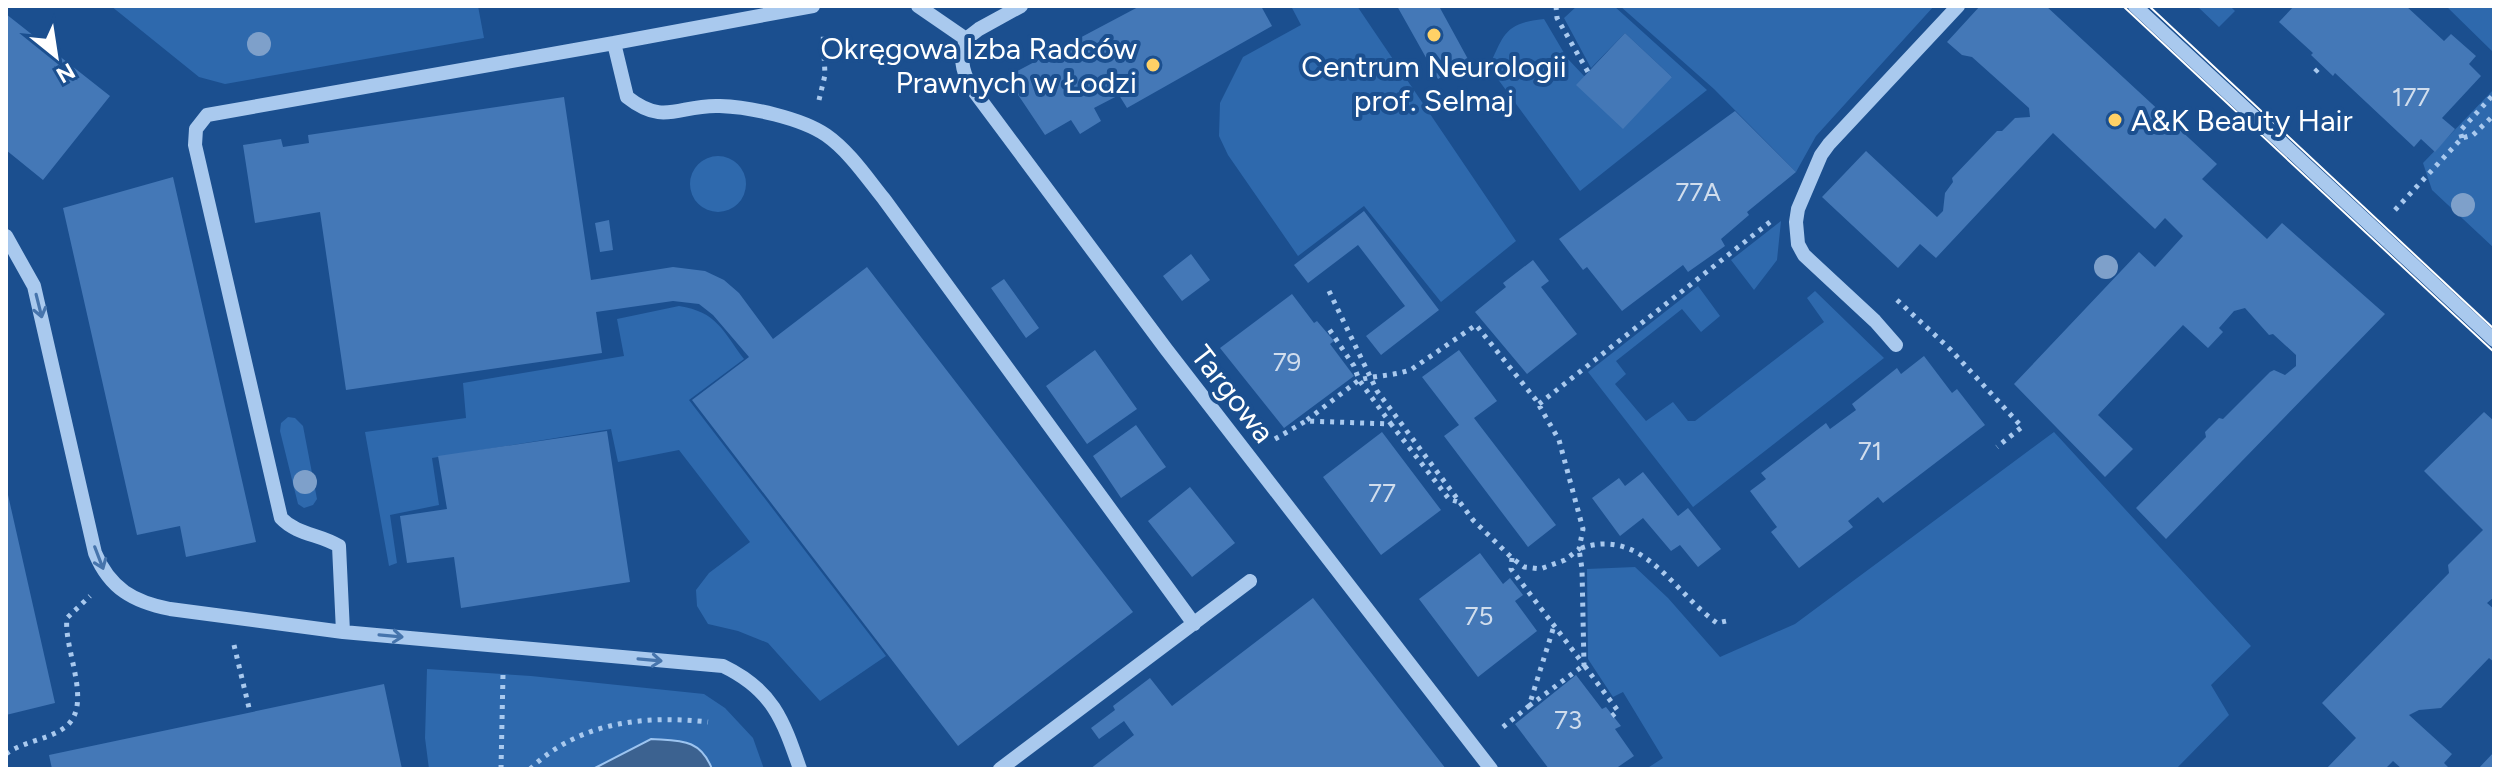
<svg xmlns="http://www.w3.org/2000/svg" width="2500" height="775" font-family="Figtree,sans-serif">
  <style>
    .green { fill: #2e69ad }
    .water { fill: #3c6290; stroke: #9cc4f0; stroke-width: 2 }
    .building { fill: #4478b7 }
    .lines { fill: none; stroke-linecap: round; stroke-linejoin: round }
    .path { stroke: #a9c9ee; stroke-width: 5; stroke-dasharray: 4 6; stroke-linecap: butt }
    .minor { stroke: #a9c9ee; stroke-width: 14 }
    .tram { stroke: #fff; stroke-width: 2 }
    .tree { fill: #7ea0ca }
    .oneway { stroke: #4674ac }
    .poi-dot { fill: #ffd166; stroke: #1b4f8f; stroke-width: 3 }
    .labels { text-anchor: middle; dominant-baseline: central; stroke-width: 8; stroke-linejoin: round; paint-order: stroke }
    .number-label { font-size: 26px; fill: #d0dded }
    .poi-label { font-size: 30px; fill: #fff; stroke: #1b4f8f; text-anchor: end }
    .street-label { font-size: 30px; fill: #fff; stroke: #1b4f8f }
  </style>
  <rect width="100%" height="100%" fill="#1b4f8f"/>
  <path class="green" d="M111,6H478L484,38L225,84L199,77Z
    M1291,6H1357L1516,241L1441,302L1364,206L1298,256L1228,155L1219,136L1220,103L1243,57L1301,25Z
    M1577,6H1614L1707,90L1580,191L1489,67C1504,34 1505,23 1544,19L1567,58L1584,76L1672,77L1625,33L1591,68L1564,18Z
    M1620,6H1934L1816,136L1796,172L1714,89Z
    M2197,6H2230L2235,11L2219,27Z
    M2446,6H2494V53Z
    M2494,89V248L2432,190L2423,163Z
    M690 184a28 28 0 1 1 56 0a28 28 0 1 1-56 0Z
    M1781,221L1777,260L1754,290L1731,260Z
    M1698,286L1720,316L1701,332L1682,309L1616,361L1626,374L1615,384L1646,421L1673,402L1688,421H1695L1824,322L1807,298L1815,291L1884,358L1693,507L1588,372Z
    M679,306C717,312 722,330 744,359L689,400L886,656L820,701L768,643L738,631L708,624L697,606L696,590L709,573L750,542L679,450L618,462L611,429L432,458L439,505L390,515L397,563L389,566L365,432L466,418L463,383L624,356L617,319Z
    M288,417L295,418L303,426L317,499L313,505L304,508L298,504L280,431L281,423Z
    M2054,432L2251,646L2211,685L2229,715L2176,769H1646L1663,758L1623,692L1613,697L1588,659L1587,569L1635,567L1668,598L1720,657L1795,624Z
    M427,669L531,676L704,694L725,708L753,738L764,769H429L425,738Z"/>
  <path class="water" d="M651,739C680,741 700,738 712,769H593Z"/>
  <path class="building" d="M1140,6H1261L1272,26L1127,108L1119,95L1094,108L1101,121L1080,134L1071,120L1045,135L1006,77Z
    M1397,6H1444L1440,8L1469,61L1438,79Z
    M1980,6H2046L2217,164L2202,179L2267,239L2282,223L2385,314L2166,539L2136,508L2206,437L2205,432L2219,418L2223,419L2270,372L2274,370L2285,375L2296,366V355L2273,334L2269,335L2245,308L2234,311L2219,328L2223,332L2208,348L2183,325L2098,415L2133,449L2105,477L2014,384L2139,252L2155,267L2183,236L2165,218L2155,229L2053,133L1936,258L1920,244L1898,268L1822,197L1866,151L1937,217L1943,211L1945,193L1953,182L1952,178L1997,131H2002L2015,118L2030,117L2029,108L1972,57L1962,55L1947,42Z
    M2294,6H2406L2444,41L2451,34L2476,56L2469,64L2481,76L2442,118L2455,129L2435,152L2421,139L2414,147L2335,73L2333,76L2311,55L2313,53L2279,22Z
    M6,14L110,96L43,180L6,150Z
    M1625,33L1672,77L1623,129L1576,85Z
    M564,97L591,280L673,267L705,271L724,280L739,293L773,339L867,267L1133,612L958,746L692,400L749,357L713,315L699,304L673,301L596,312L602,353L346,390L320,212L255,223L243,145L281,139L283,147L309,143L308,135Z
    M1735,111L1796,172L1747,212L1749,215L1721,239L1725,246L1688,272L1683,265L1622,311L1587,267L1583,270L1559,239Z
    M173,177L256,542L186,557L180,526L137,535L63,208Z
    M1364,211L1439,310L1381,355L1366,336L1405,306L1358,245L1308,283L1294,265Z
    M609,220L613,250L600,252L595,223Z
    M1191,254L1210,280L1182,301L1163,276Z
    M1533,260L1549,281L1541,287L1577,334L1527,374L1475,312L1506,287L1503,283Z
    M1004,279L1039,328L1026,338L991,288Z
    M1292,294L1314,323L1317,321L1334,341L1330,344L1354,376L1284,428L1220,348Z
    M1095,350L1137,409L1087,444L1046,386Z
    M1459,350L1497,401L1474,418L1556,525L1528,547L1444,436L1459,425L1422,377Z
    M1924,356L1952,393L1957,389L1985,425L1883,503L1878,497L1848,521L1853,527L1799,568L1771,532L1777,527L1750,491L1766,479L1761,473L1826,423L1830,429L1856,410L1852,404L1897,368L1901,374Z
    M2484,412L2494,421V597L2487,603L2494,609V662L2489,658L2441,708L2419,710L2409,715L2452,754L2444,763L2450,769H2402L2393,761L2385,769H2326L2356,738L2322,703L2449,573L2448,565L2483,530L2424,471Z
    M1136,425L1166,467L1121,498L1093,456Z
    M607,431L630,582L461,608L454,557L407,563L400,516L447,509L438,456Z
    M1382,432L1441,510L1381,555L1323,477Z
    M1643,472L1678,516L1688,508L1721,549L1698,567L1680,545L1671,551L1643,518L1620,536L1592,498L1619,478L1625,486Z
    M6,486L55,703L6,715Z
    M1190,487L1235,543L1192,577L1148,521Z
    M1480,553L1503,584L1510,578L1523,595L1515,601L1537,631L1478,677L1419,599Z
    M1313,598L1446,769H1090L1134,735L1124,721L1099,739L1091,728L1115,710L1113,706L1150,678L1172,706Z
    M1576,675L1602,709L1606,707L1621,726L1615,729L1634,756L1615,769H1549L1515,724Z
    M384,684L402,769H52L49,755Z
    M2494,752V769H2478Z"/>
  <g class="lines">
    <path class="path" d="M1556,6L1557,18L1588,72
      M2315,72L2322,65
      M819,100L825,75L823,31
      M2462,138L2460,131L2494,94
      M2395,210L2462,138L2473,135L2494,115
      M1329,291L1377,391L1473,520L1512,558L1524,567L1540,569L1565,560L1579,549L1583,529L1559,440L1536,400L1476,325L1412,369C1395,376 1377,375 1359,380L1391,424
      M1897,300L1950,349L2022,427L1997,447
      M1539,404L1770,222
      M1307,420L1359,380L1354,366L1329,329L1326,331
      M1275,439L1306,421L1391,424L1449,499L1459,502
      M1512,558L1511,569L1584,665L1582,569L1579,549C1642,525 1673,592 1717,623L1731,620
      M234,645L250,712
      M1529,706L1584,665L1618,711L1612,716
      M1503,727L1529,706L1554,626
      M6,754C24,741 47,740 64,728C95,706 63,650 67,618L90,596
      M501,769L503,674
      M530,769C579,722 643,715 708,722"/>
    <path class="minor" d="M918,6L966,39
      M2135,6L2494,340
      M966,39C960,58 961,69 971,87L1166,349L1491,769
      M966,39L979,29L1021,6
      M614,43L813,6
      M6,236L34,286L95,553C110,589 134,602 170,609L343,632L723,666C773,690 783,720 800,769
      M1896,345L1875,321L1804,255L1798,244L1796,222L1798,209L1821,155L1829,144L1958,6
      M343,632L339,546C320,534 297,535 281,518L195,145L196,129L207,115L614,43L627,97C665,127 679,104 720,106C750,107 801,118 826,135C849,151 867,178 884,199L1194,624
      M1000,769L1250,581"/>
    <path class="tram" d="M2123,6L2494,352
      M2149,6L2494,329"/>
  </g>
  <g class="tree">
    <circle cx="259" cy="44" r="12"/>
    <circle cx="2463" cy="205" r="12"/>
    <circle cx="2106" cy="267" r="12"/>
    <circle cx="305" cy="482" r="12"/>
  </g>
  <defs><path id="oneway-shaft" d="M-6 0H5M1.5-3L5.5 0L1.5 3" fill="none" stroke-width="1.6" stroke-linecap="round" stroke-linejoin="round" transform="scale(2)"/></defs>
  <g class="oneway">
    <use href="#oneway-shaft" transform="translate(39 306) rotate(76)"/>
    <use href="#oneway-shaft" transform="translate(99 558) rotate(69)"/>
    <use href="#oneway-shaft" transform="translate(391 636) rotate(5)"/>
    <use href="#oneway-shaft" transform="translate(650 660) rotate(5)"/>
  </g>
  <g class="poi-dot">
    <circle cx="1434" cy="35" r="8"/>
    <circle cx="1153" cy="65" r="8"/>
    <circle cx="2115" cy="120" r="8"/>
  </g>
  <g class="labels">
    <g class="number-label">
      <text x="2411" y="97">177</text>
      <text x="1698" y="192">77A</text>
      <text x="1287" y="362">79</text>
      <text x="1870" y="451">71</text>
      <text x="1382" y="493">77</text>
      <text x="1479" y="616">75</text>
      <text x="1568" y="720">73</text>
    </g>
    <g class="poi-label">
      <text x="1137" y="48">Okręgowa Izba Radców<tspan x="1137" dy="34">Prawnych w Łodzi</tspan></text>
      <text x="1434" y="66" text-anchor="middle">Centrum Neurologii<tspan x="1434" dy="34">prof. Selmaj</tspan></text>
      <text x="2131" y="120" text-anchor="start">A&amp;K Beauty Hair</text>
    </g>
    <g class="street-label">
      <text transform="translate(1233 394) rotate(52)">Targowa</text>
    </g>
  </g>
  <rect width="2500" height="775" fill="none" stroke="#ffffff" stroke-width="16"/>
  <g transform="translate(56 56) rotate(150)" stroke="#1b4f8f" stroke-width="6" paint-order="stroke">
  <path d="M0-6L14 30L0 20L-14 30Z" fill="#ffffff"/>
  <text y="-12" font-size="22" font-weight="bold" text-anchor="middle" fill="#ffffff">N</text>
  </g>
</svg>
